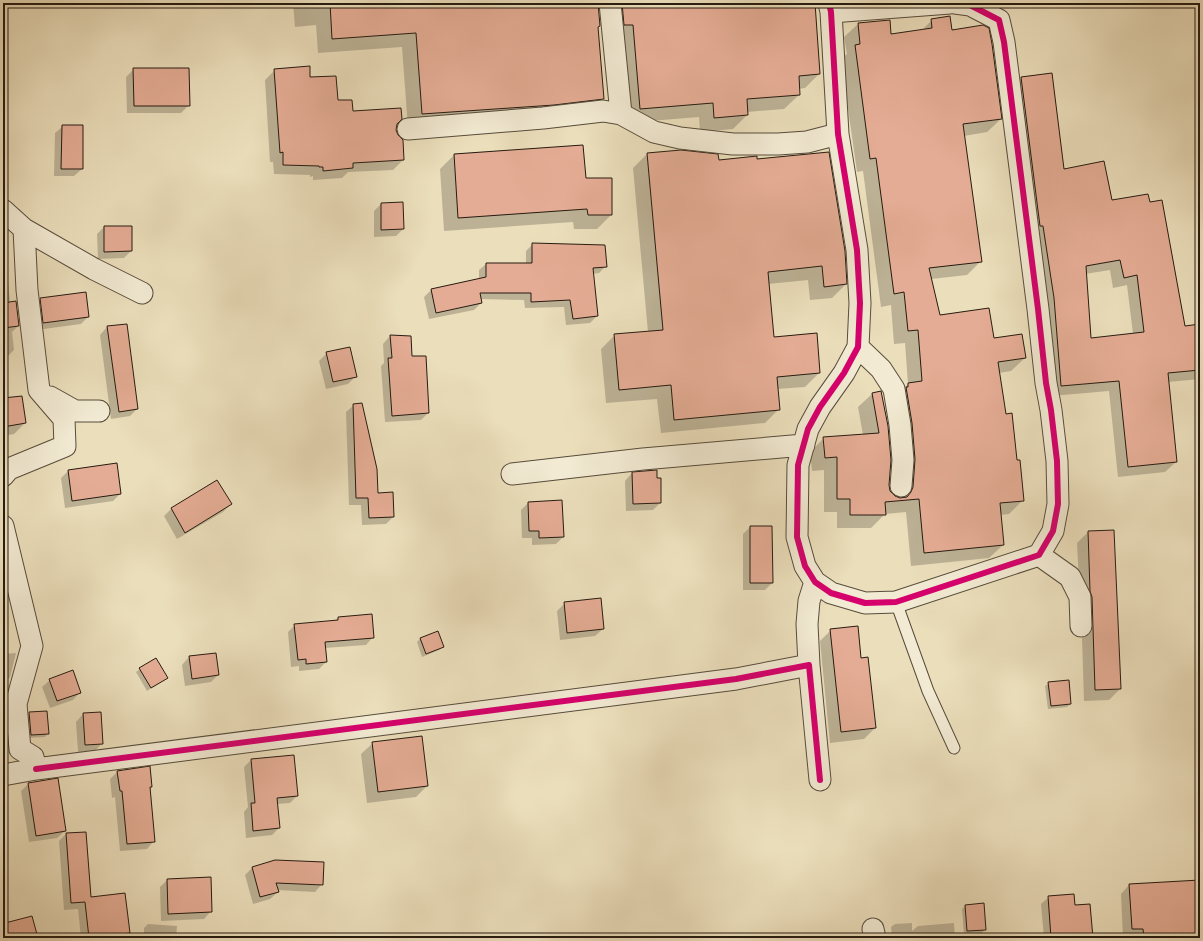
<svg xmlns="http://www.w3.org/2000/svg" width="1203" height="941" font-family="'IM FELL English',serif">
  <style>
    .shadow { fill: #0003; fill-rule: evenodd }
    .building { fill: #e4ac94; stroke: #261b10; fill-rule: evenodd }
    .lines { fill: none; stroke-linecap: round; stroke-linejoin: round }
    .lane-casing { stroke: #574c3b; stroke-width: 13 }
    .street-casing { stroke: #574c3b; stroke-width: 23 }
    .lane { stroke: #f2ead3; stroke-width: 11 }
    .street { stroke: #f2ead3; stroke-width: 21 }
    .cycleway-casing { stroke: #f2ead3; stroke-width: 8 }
    .cycleway { stroke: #d6006c; stroke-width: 6 }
  </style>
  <rect width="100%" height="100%" fill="#ebdebb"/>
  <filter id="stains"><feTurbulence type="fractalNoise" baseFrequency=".005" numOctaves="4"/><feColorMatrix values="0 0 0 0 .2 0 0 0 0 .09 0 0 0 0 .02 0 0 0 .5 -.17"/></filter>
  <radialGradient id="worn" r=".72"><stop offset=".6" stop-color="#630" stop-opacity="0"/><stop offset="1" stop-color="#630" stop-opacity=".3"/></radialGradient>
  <path class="shadow" d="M293,3H814L819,74L805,88L798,89L799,95L784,109L747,112V115L733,129L700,132L699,117L625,123L600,6H597L599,26L597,28L603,99L588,113L408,128L402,47L318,53L316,25L295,27Z
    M932,20L951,31L1001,119L987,132L964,136L981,261L967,275L931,279L939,316L993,340L1025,358L1011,371L999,373L1005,415L1016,461L1023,500L1009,514L1000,515L1003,545L989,558L911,566L906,512L885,514L871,528H837V512H824V470L812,471L810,452L824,438L863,435L858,407L872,394L880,392L889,491L893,496L900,499L902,473L895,397L908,384L905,343L894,344L891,305L881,307L863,171L857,172L841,59L847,54L844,37L858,24L889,21L890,35L921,31Z
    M134,69L189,105L181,113H127L126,77Z
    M275,70L310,78L337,101L352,113L396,123L395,130L403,160L393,170L348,172L342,178L313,180V176L310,177V175L274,174L273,162H270L265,80Z
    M1052,74L1064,171L1111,201L1184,328L1200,326V379L1168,382L1176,462L1165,472L1118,477L1109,391L1051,396L1011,89L1021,78ZM1110,270L1113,288L1127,285L1133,334L1090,339L1085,274Z
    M63,126L82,169L74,176H54L55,133Z
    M582,146L585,179L611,215L597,229H574L573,222L444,231L440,169L454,155Z
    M647,154L718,161L756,160L846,284L832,298L810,300L808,280L768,284L773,338L819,373L805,387L777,389L779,409L765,423L661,433L657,399L606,403L601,349L615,335L648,332L633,168Z
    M381,204L403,229L396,236L374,237V211Z
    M3,227L10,303L18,326L12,332L14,350L3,361Z
    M104,227L131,251L124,258L98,259L97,234Z
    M533,244L606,266L599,273L592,274L597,316L590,323L566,325L564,307L525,308L524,300L481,299V303L474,310L429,319L424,297L431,290L479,279V270L486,264H526V251Z
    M41,299L88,317L81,324L36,330L33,306Z
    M107,327L137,409L130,416L111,419L100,335Z
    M390,336L411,357L428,413L421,420L385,422L381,366L384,363L383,344Z
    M327,353L356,376L348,384L326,389L319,361Z
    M3,399L25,423L14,434L3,436Z
    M354,405L377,494L393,517L386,524L362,525L361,505H349L346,412Z
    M68,471L120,494L113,501L65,508L61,478Z
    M632,473L660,503L653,510L626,511L625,481Z
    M217,481L231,504L223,512L177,539L164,516L171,509Z
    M528,503L563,537L556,544L532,545V538H522L521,510Z
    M750,527L772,583L765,590H743V534Z
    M1113,531L1120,689L1109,700L1084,701L1081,608L1080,603L1077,543L1088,532Z
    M565,603L603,629L595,636L560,640L557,611Z
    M338,618L373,637L366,645L325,648L326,662L319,669L299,671V666L291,667L288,632L295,625L335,621Z
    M831,630L875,728L864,739L830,743L820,641Z
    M420,639L443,647L439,650L422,657L417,642Z
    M16,653L10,677L3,684V654Z
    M189,657L218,675L211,682L185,686L182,665Z
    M140,669L167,678L147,691L136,672Z
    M50,680L80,692L73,700L50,708L42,687Z
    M1049,683L1070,704L1067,707L1048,709L1045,686Z
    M29,713L48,733L45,737L28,738L26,717Z
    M83,714L102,743L95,751L78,752L76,722Z
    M373,743L427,786L416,797L367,803L361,754Z
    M251,760L297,796L290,803L277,804L279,828L272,835L246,838L244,812L248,807L244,767Z
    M117,772L151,786L149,788L154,841L147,849L120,851L115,797L112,798L110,779Z
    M28,784L65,831L57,838L29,842L21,791Z
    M66,834L90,898L129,933L123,938H81L78,909L64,910L59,841Z
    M276,861L322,884L315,892L277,890L278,892L270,899L253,904L245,875L252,868Z
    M210,878L211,911L204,919L161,921L160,887L167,880Z
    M1200,881V938H1123L1121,894L1129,885Z
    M1049,897L1074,906L1092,938H1044L1041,904Z
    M965,906L985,929L982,933L964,934L962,909Z
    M32,917L37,938H3V925Z
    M912,923V931L918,926L954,923L955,938H892L891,927L895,924Z
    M148,924L177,926L176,938H144V928Z
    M826,935L827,938H789L790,937Z"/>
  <path class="building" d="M330,3H598L600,26L598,27L604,99L554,105L422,114L416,33L332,39Z
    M622,3H815L820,74L799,76L800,95L747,99L748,115L714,118L713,103L640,109L633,25H624Z
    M950,16L952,30L983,25L989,28L992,44L1002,119L963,124L982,262L929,268L940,315L989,308L994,338L1022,334L1026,358L998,362L1006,414L1012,413L1017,460H1020L1024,501L1000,503L1004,545L924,553L919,499L885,502L886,515H850V499H837V457L825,458L823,437L879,433L872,393L881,391L888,426L891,460L889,485L890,491L895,496L900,498L907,497L911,492L913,487L915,459L912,423L906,387H908V383L922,381L918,330L908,331L904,292L894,294L876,158L870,159L855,45L860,44L858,23L890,20L891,34L932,28L931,19Z
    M310,66V77L336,76L338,100H352L353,111L401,108L402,119L397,124L396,130L398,135L403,140L404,160L353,163V168L323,171V167H319V166L283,165V152L280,153L274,69Z
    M133,68H189L190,106H134Z
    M1052,73L1064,169L1104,161L1112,200L1148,194L1150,202L1162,200L1185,326L1200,324V370L1168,373L1177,462L1128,467L1119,381L1061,386L1054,298L1043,226H1040L1021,77ZM1120,260L1124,278L1137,275L1144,332L1091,338L1086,266Z
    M62,125H83V169H61Z
    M583,145L586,178H612V215H588L587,209L458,218L454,154Z
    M681,150L718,154L719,160L757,156V159L829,152L845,251L847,284L824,287L822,266L768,272L774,337L817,333L820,373L777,377L780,410L674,420L671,385L619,390L614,334L663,330L647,153Z
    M403,202L404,229L381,230V203Z
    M104,226H132V251L104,252Z
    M532,243L605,245L607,267L593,268L598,316L573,319L570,300L531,302V293H480L482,303L436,313L431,289L486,277V263H532Z
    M86,292L89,317L43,323L40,298Z
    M16,301L19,326L3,328V303Z
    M127,324L138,409L119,412L107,326Z
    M390,335L411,336L412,356H426L429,413L392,416L388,358H392Z
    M350,347L357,377L333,382L326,352Z
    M22,396L26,423L3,427V398Z
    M362,403L377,469L378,493L393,492L394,517L369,518L368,498H356L353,404Z
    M117,463L121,494L72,501L68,470Z
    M657,470V478H661V503L633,504L632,472Z
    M217,480L232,504L185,533L171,508Z
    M562,500L564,537L539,538V531H529L528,502Z
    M750,526H772L773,583H750Z
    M1114,530L1121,689L1095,690L1092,597L1090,591L1088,531Z
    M601,598L604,629L567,633L564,602Z
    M372,614L374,638L325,642L327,662L306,664V659L298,660L294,624L338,620V617Z
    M858,626L861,658L868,657L876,728L841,732L830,629Z
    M438,631L444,647L426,654L420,638Z
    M216,653L219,675L192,679L189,656Z
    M156,658L168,678L151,688L139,668Z
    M73,670L81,693L57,701L49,679Z
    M1069,680L1071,704L1051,706L1048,682Z
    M47,711L49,734L31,735L29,712Z
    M101,712L103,744L85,745L83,713Z
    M422,736L428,786L378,792L372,742Z
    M294,755L298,796L277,798L280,828L253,831L251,803H255L251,759Z
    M150,766L152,787H150L155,842L127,844L122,791H120L117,771Z
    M58,778L66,831L36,836L28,783Z
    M86,832L91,897L125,893L130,933L89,938L85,902L71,903L66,833Z
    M275,860L324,862L323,885L276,883L279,892L260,897L252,867Z
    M211,877L212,912L168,914L167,879Z
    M1200,880V938H1144L1143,929H1132L1129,884Z
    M1074,894L1075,905L1090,904L1093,938H1051L1048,896Z
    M984,903L986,930L967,931L965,905Z
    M32,916L38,938H8L5,923Z"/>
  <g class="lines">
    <g class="lane-casing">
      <path id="lane" d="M896,602L928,691L954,748"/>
    </g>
    <g class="street-casing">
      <path id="street" d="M610,3L621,114L654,132L680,138L733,144H778L807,142L838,134
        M829,3L831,12L838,134L857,250L860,303L858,347L844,373L820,407L808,429L798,465L797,537L805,566L815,582L831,593L865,603L896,602L1039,555L1053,531L1058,504L1057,461L1051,410L1046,383L1038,309L1004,42L999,20L970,5L955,3
        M831,12L950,3
        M408,129L543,118L603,111L621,114
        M3,210L24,229L94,269L142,293
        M858,347L881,369L894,389L900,425L903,460L901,486
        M50,397L75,411H99
        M512,474L643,459L804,445
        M3,476L9,469L65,446L64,419L39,390L27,290L24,229
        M3,526L32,646L16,704L20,749L33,757L36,769L3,775
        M1039,555L1070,577L1080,597L1081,626
        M809,665L807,624L809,601L815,582
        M36,769L736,679L809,665L820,780
        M873,929L875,938"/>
    </g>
    <use href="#lane" class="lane"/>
    <use href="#street" class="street"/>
    <g class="cycleway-casing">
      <path id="cycleway" d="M829,3L831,12L838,134L857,250L860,303L858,347L844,373L820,407L808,429L798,465L797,537L805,566L815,582L831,593L865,603L896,602L1039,555L1053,531L1058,504L1057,461L1051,410L1046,383L1038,309L1004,42L999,20L970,5L955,3
        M36,769L736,679L809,665L820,780"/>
    </g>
    <use href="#cycleway" class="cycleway"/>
  </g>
  <rect width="1203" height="941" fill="none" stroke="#ebdebb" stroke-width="16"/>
  <rect x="4" y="4" width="1195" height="933" fill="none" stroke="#261b10" stroke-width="2"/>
  <rect x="8" y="8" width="1187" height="925" fill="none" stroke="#261b10"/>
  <rect width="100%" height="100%" filter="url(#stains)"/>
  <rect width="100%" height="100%" fill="url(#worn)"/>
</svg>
